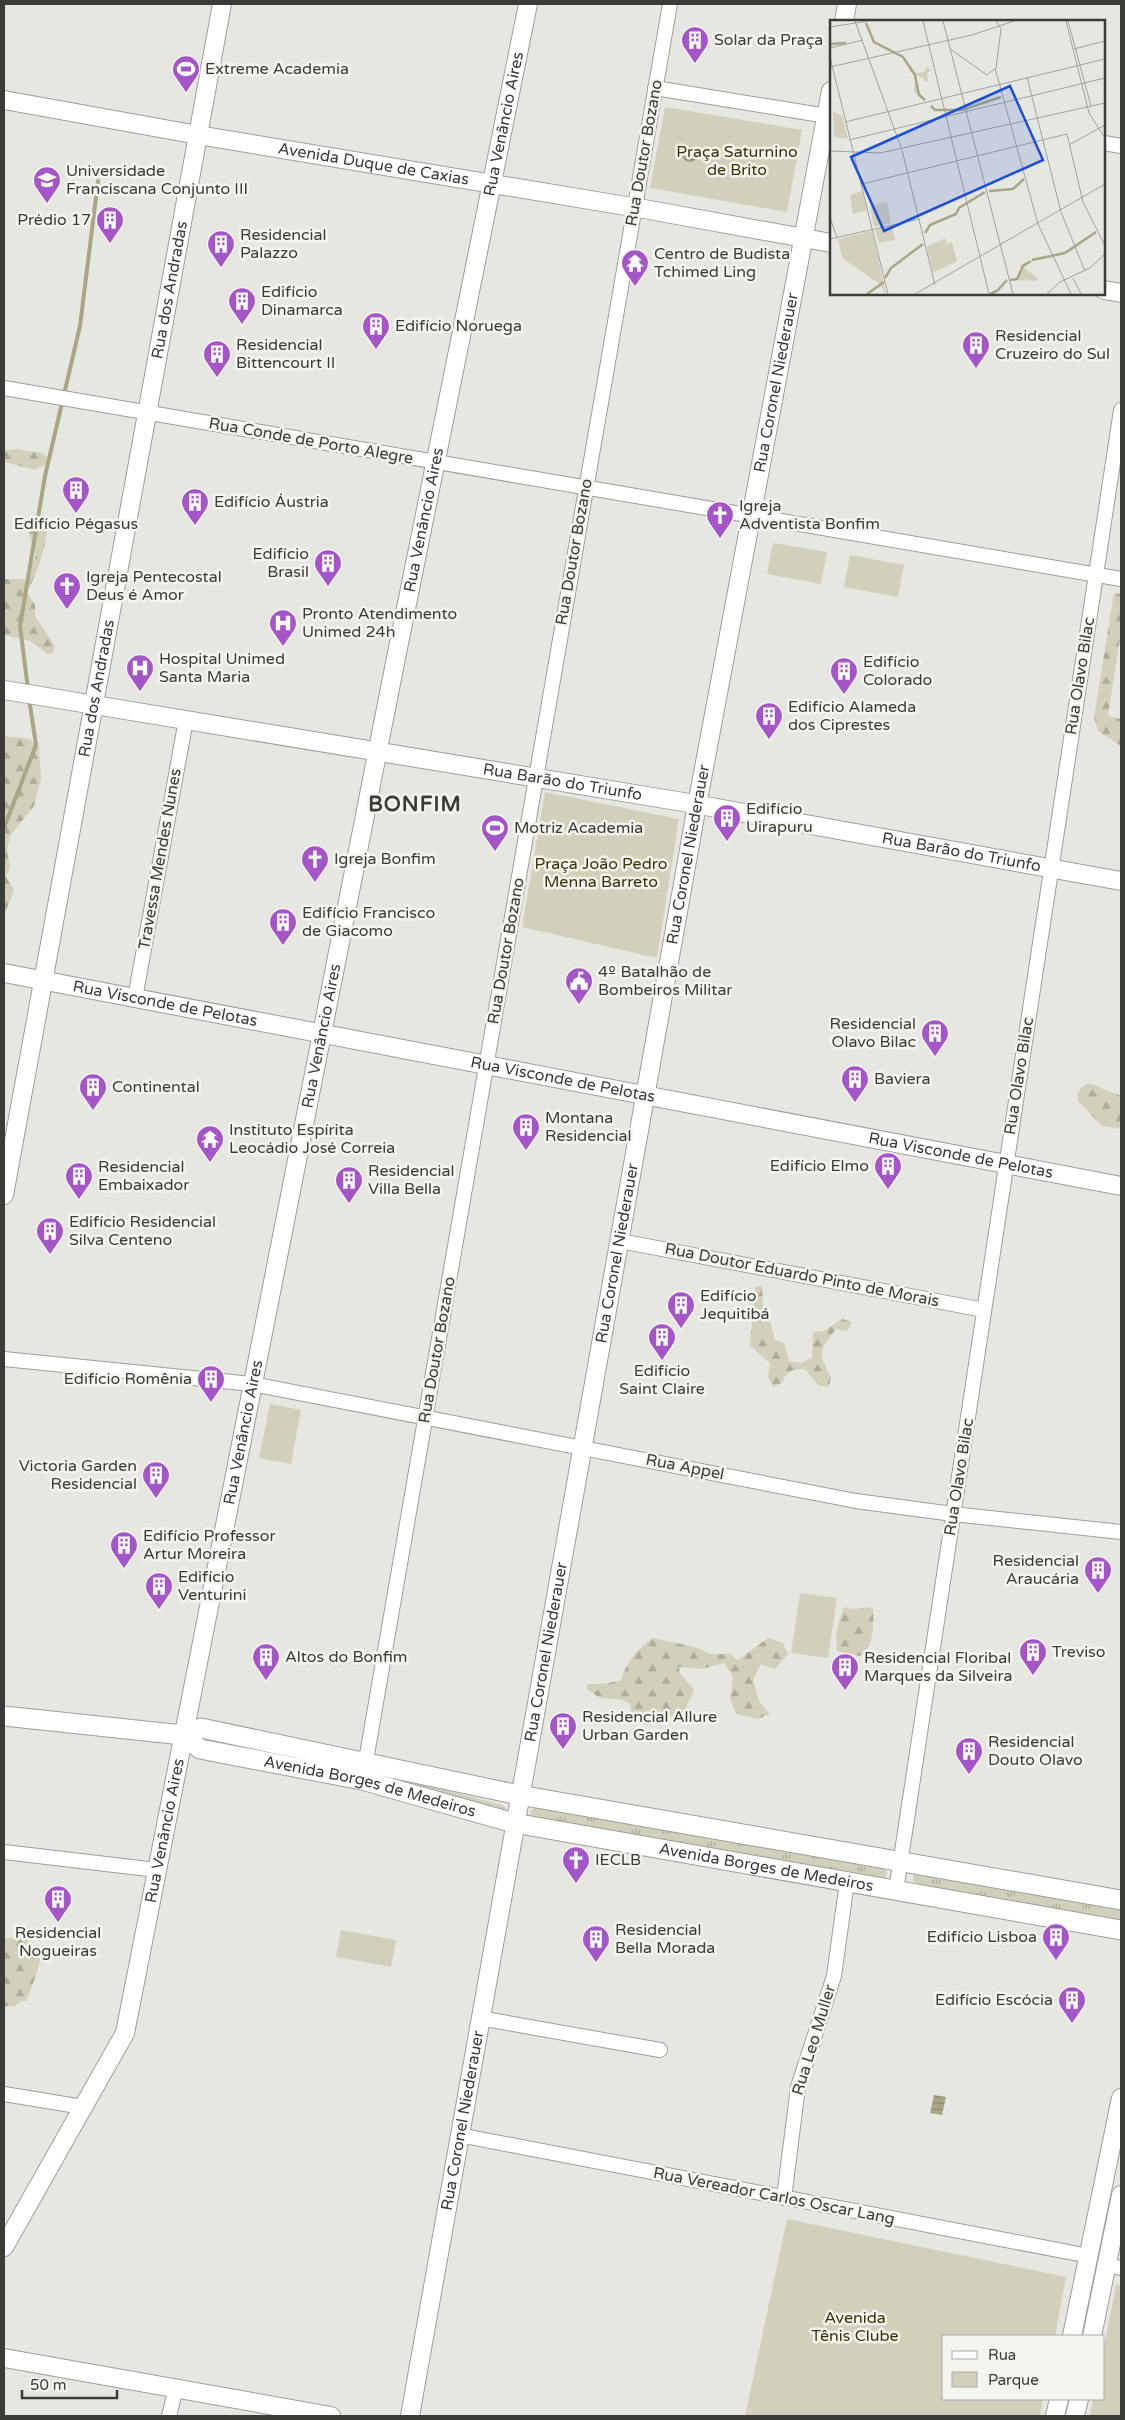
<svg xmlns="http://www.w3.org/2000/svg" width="1125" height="2420" font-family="'Varela Round',sans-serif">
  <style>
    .grass { fill: url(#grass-tufts) }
    .forest { fill: url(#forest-firs) }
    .park { fill: #d2d0bb }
    .water { fill: url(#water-rules) }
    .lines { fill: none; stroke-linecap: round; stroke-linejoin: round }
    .stream { stroke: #a8a685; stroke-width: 4 }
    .minor-casing { stroke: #9f9e99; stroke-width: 16 }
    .tertiary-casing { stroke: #9f9e99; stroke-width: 20 }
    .secondary-casing { stroke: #9f9e99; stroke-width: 21 }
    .minor { stroke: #fff; stroke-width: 14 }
    .tertiary { stroke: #fff; stroke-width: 18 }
    .secondary { stroke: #fff; stroke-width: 19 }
    .labels { text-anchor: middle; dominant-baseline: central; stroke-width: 5; stroke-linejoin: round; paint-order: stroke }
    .poi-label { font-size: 16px; fill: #3b3b38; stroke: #f5f4ef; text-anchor: start }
    .street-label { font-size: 16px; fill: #3b3b38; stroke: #f5f4ef }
    .park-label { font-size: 16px; fill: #383408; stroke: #f5f4ef }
    .district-label { font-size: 21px; font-weight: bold; letter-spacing: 1px; fill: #3b3b38; stroke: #f5f4ef }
    .inset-river { fill: none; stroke: #a8a685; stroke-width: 2.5 }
    .inset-road { fill: none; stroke: #a2a29d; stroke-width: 1 }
    .view { fill: #1d4ed8; fill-opacity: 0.15; stroke: #1d4ed8; stroke-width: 2.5 }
    .inset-edge { fill: none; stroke: #3b3b38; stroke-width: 2.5 }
  </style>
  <defs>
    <pattern id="grass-tufts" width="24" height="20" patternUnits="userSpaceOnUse" patternTransform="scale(1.25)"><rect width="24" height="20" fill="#d2d0bb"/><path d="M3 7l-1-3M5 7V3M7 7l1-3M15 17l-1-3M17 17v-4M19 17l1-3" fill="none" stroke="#acaa99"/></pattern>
    <pattern id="forest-firs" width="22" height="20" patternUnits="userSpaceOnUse" patternTransform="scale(1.25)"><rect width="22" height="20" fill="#d2d0bb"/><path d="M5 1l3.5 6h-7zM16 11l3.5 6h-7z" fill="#acaa99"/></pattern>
    <pattern id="water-rules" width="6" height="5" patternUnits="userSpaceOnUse" patternTransform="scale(1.25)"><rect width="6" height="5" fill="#a8a685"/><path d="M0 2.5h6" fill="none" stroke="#8a886e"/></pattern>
  </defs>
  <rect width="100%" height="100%" fill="#e7e7e1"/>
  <path class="grass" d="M384,1774L502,1805L506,1808L505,1810L381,1778Z
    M537,1807L881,1867L887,1871L885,1879L879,1880L530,1819L531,1810Z
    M919,1869L1121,1910V1923L918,1884L913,1881V1872Z"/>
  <path class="forest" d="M19,449C30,454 42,448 47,458L45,465L35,470L4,462V450Z
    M36,519L48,524C46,547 38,572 27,592L35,605V616L55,646L53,653L48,654L30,641L4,635V579H26L36,555L26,526Z
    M1114,593L1121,594V632L1108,716L1121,719V746L1098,731L1094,717Z
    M4,736L28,739L39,746L41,779L34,806L10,836L7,851L10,867L6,877L14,890L4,916Z
    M1089,1083L1121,1096V1129L1102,1126L1078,1101L1077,1094L1083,1086Z
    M762,1286L763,1312L770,1321L775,1340L784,1343L789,1361L801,1363L812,1358L813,1332L824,1331L842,1319L852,1322L847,1331L836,1329C819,1351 817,1351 831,1377L829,1387L819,1386L805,1369C792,1369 787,1371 782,1383L773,1387L768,1377L770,1363L750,1346L755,1287Z
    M846,1607C858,1612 864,1605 873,1608C874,1623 874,1648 860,1656L837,1651L836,1633L843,1608Z
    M653,1638L695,1647L711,1654H730L738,1660L768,1638L783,1643L788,1654L775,1669L761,1664L753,1680L759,1701L770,1714L758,1719L736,1714L730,1699L733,1676L724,1663L702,1669L679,1667L680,1673L694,1690L684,1712L646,1725L632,1719L630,1704C618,1694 604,1706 586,1688L588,1684H605L621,1680C627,1661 637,1649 653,1638Z
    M4,1938L28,1940L27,1945L43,1952C38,1970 33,1984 26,2001H21L15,2006H4Z"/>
  <path class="park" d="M665,107L802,130L787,212L650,188Z
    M773,543L827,552L821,584L767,574Z
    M850,555L904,565L898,597L844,587Z
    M545,792L679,819L657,958L522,927Z
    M270,1404L301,1410L291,1464L259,1458Z
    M800,1593L837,1598L828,1658L791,1653Z
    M341,1930L396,1940L391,1967L336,1957Z
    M787,2219L1066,2277L1055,2336H944V2399H1043L1040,2416H745Z
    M1116,2285L1121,2286V2416H1090L1093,2399H1104V2347Z"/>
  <path class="water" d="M682 154a8 8 0 1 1 16 0a8 8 0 1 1-16 0Z
    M934,2095L946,2097L942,2115L930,2113Z"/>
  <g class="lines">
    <path class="stream" d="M28,689L20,626L45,476L80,326L98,181
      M4,828L36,745L29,698"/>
    <g class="minor-casing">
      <path id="minor" d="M655,88L827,116
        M1104,143L1121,146
        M4,388L1121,579
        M135,998L186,720
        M620,1241L984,1310
        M4,1359L252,1384L856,1501L953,1514L1121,1532
        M364,1772L670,4
        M4,1852L157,1870
        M896,1891L1121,410
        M479,2018L660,2050
        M4,2094L83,2107
        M459,2135L1089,2256
        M784,2198L798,2087L834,1976L847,1882
        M1107,2265L1121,2268
        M169,2416L176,2388"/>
    </g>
    <g class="tertiary-casing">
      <g id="tertiary">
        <path d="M844,21L847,4"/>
        <path id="s1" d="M4,100L198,135L644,209L831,243"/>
        <path d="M1104,290L1121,293"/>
        <path id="s2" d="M4,690L689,803L1121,881"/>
        <path id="s3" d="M4,973L1121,1186"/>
        <path id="s4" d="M4,1195L222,4"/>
        <path id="s5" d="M4,2247L125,2033L395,663L528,4"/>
        <path d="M1072,2336L1121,2098"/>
        <path d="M1092,2336L1121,2195"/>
        <path d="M4,2358L331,2416"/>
        <path id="s6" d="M410,2416L697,805L831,91"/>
        <path d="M1055,2416L1059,2399"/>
        <path d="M1075,2416L1079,2399"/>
      </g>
    </g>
    <g class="secondary-casing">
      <g id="secondary">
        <path d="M4,1716L183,1735L201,1728L519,1795L1121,1900"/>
        <path id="s7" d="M183,1735L200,1749L362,1780L514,1823L1121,1930"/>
      </g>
    </g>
    <use href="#minor" class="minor"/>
    <use href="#tertiary" class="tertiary"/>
    <use href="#secondary" class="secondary"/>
  </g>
  <defs>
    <g id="building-pin" transform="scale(1.4375)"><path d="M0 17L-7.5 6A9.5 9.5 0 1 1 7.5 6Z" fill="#a456c8" stroke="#f5f4ef"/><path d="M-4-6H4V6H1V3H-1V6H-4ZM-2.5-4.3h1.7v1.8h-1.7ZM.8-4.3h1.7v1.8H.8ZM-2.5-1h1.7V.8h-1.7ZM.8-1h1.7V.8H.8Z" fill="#fff"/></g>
    <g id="stadium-pin" transform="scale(1.4375)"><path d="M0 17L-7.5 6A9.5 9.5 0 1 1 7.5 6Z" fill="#a456c8" stroke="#f5f4ef"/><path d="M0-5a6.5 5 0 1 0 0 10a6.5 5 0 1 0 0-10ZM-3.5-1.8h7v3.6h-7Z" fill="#fff"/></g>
    <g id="university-pin" transform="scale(1.4375)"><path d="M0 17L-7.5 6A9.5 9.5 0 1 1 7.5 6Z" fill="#a456c8" stroke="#f5f4ef"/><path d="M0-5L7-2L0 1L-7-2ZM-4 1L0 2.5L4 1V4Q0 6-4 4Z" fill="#fff"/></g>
    <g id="temple-pin" transform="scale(1.4375)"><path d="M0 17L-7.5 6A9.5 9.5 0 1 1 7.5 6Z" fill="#a456c8" stroke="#f5f4ef"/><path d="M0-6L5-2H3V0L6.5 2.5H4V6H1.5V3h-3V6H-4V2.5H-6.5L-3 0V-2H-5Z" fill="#fff"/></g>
    <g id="church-pin" transform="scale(1.4375)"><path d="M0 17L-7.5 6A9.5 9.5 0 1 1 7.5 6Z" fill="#a456c8" stroke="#f5f4ef"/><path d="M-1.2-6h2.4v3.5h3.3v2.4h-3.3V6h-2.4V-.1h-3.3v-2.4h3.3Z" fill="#fff"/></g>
    <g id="hospital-pin" transform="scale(1.4375)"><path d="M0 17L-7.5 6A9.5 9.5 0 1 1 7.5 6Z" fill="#a456c8" stroke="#f5f4ef"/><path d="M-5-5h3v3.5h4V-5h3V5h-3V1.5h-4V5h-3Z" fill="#fff"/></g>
    <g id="civic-pin" transform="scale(1.4375)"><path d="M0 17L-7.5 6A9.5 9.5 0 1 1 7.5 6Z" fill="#a456c8" stroke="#f5f4ef"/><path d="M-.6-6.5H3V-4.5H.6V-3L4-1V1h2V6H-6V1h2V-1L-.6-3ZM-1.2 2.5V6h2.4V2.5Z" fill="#fff"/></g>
  </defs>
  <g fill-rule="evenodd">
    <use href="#building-pin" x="695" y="40"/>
    <use href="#stadium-pin" x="186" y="69"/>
    <use href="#university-pin" x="47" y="180"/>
    <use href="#building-pin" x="110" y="220"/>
    <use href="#building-pin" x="221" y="244"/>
    <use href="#temple-pin" x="635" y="263"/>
    <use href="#building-pin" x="242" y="301"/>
    <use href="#building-pin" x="376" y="326"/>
    <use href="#building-pin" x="976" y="345"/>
    <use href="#building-pin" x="217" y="354"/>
    <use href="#building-pin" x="76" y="490"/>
    <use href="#building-pin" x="195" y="502"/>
    <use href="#church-pin" x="720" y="515"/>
    <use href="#building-pin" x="328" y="563"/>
    <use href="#church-pin" x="67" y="586"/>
    <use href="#hospital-pin" x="283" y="623"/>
    <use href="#hospital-pin" x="140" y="668"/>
    <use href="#building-pin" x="844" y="671"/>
    <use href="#building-pin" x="769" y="716"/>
    <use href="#building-pin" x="727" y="818"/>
    <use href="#stadium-pin" x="495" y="828"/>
    <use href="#church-pin" x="315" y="859"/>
    <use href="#building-pin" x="283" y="922"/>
    <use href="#civic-pin" x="579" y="981"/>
    <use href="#building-pin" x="935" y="1033"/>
    <use href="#building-pin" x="855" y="1079"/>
    <use href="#building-pin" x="93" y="1087"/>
    <use href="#building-pin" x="526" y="1127"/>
    <use href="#temple-pin" x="210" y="1139"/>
    <use href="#building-pin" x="888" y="1166"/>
    <use href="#building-pin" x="79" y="1176"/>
    <use href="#building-pin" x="349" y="1180"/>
    <use href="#building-pin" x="50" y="1231"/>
    <use href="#building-pin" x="681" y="1305"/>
    <use href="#building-pin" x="662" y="1337"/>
    <use href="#building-pin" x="211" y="1379"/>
    <use href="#building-pin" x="156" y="1475"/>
    <use href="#building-pin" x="124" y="1545"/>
    <use href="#building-pin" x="1098" y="1570"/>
    <use href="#building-pin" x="159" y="1586"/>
    <use href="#building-pin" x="1033" y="1652"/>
    <use href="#building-pin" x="266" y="1657"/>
    <use href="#building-pin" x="845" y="1667"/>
    <use href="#building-pin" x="563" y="1726"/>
    <use href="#building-pin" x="969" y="1751"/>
    <use href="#church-pin" x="576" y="1860"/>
    <use href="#building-pin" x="58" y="1899"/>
    <use href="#building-pin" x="1056" y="1937"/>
    <use href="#building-pin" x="596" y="1939"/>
    <use href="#building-pin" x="1072" y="2000"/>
  </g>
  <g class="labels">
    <g class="poi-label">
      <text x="714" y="40">Solar da Praça</text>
      <text x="205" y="69">Extreme Academia</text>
      <text x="66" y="171">Universidade<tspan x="66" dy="18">Franciscana Conjunto III</tspan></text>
      <text x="91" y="220" text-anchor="end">Prédio 17</text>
      <text x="240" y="235">Residencial<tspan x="240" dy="18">Palazzo</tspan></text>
      <text x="654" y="254">Centro de Budista<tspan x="654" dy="18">Tchimed Ling</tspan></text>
      <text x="261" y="292">Edifício<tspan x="261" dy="18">Dinamarca</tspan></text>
      <text x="395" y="326">Edifício Noruega</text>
      <text x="995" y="336">Residencial<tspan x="995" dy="18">Cruzeiro do Sul</tspan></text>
      <text x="236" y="345">Residencial<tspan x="236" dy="18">Bittencourt II</tspan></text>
      <text x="214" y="502">Edifício Áustria</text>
      <text x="739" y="506">Igreja<tspan x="739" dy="18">Adventista Bonfim</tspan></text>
      <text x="76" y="524" text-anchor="middle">Edifício Pégasus</text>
      <text x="309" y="554" text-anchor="end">Edifício<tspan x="309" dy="18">Brasil</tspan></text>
      <text x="86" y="577">Igreja Pentecostal<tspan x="86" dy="18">Deus é Amor</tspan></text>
      <text x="302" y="614">Pronto Atendimento<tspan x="302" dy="18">Unimed 24h</tspan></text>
      <text x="159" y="659">Hospital Unimed<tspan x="159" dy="18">Santa Maria</tspan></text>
      <text x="863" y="662">Edifício<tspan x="863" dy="18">Colorado</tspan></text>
      <text x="788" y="707">Edifício Alameda<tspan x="788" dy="18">dos Ciprestes</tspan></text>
      <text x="746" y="809">Edifício<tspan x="746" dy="18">Uirapuru</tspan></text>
      <text x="514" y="828">Motriz Academia</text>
      <text x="334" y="859">Igreja Bonfim</text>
      <text x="302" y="913">Edifício Francisco<tspan x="302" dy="18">de Giacomo</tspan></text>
      <text x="598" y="972">4º Batalhão de<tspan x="598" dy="18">Bombeiros Militar</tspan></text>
      <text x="916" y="1024" text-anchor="end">Residencial<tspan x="916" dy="18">Olavo Bilac</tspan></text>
      <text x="874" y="1079">Baviera</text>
      <text x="112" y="1087">Continental</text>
      <text x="545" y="1118">Montana<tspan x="545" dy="18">Residencial</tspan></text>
      <text x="229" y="1130">Instituto Espírita<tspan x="229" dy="18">Leocádio José Correia</tspan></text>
      <text x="869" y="1166" text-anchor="end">Edifício Elmo</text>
      <text x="98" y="1167">Residencial<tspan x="98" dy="18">Embaixador</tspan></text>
      <text x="368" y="1171">Residencial<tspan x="368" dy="18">Villa Bella</tspan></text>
      <text x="69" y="1222">Edifício Residencial<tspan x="69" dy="18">Silva Centeno</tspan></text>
      <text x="700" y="1296">Edifício<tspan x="700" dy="18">Jequitibá</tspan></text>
      <text x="662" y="1371" text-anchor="middle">Edifício<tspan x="662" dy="18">Saint Claire</tspan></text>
      <text x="192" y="1379" text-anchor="end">Edifício Romênia</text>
      <text x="137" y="1466" text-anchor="end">Victoria Garden<tspan x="137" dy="18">Residencial</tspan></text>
      <text x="143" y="1536">Edifício Professor<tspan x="143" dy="18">Artur Moreira</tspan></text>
      <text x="1079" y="1561" text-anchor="end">Residencial<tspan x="1079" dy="18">Araucária</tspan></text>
      <text x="178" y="1577">Edifício<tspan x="178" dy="18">Venturini</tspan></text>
      <text x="1052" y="1652">Treviso</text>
      <text x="285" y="1657">Altos do Bonfim</text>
      <text x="864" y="1658">Residencial Floribal<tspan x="864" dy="18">Marques da Silveira</tspan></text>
      <text x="582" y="1717">Residencial Allure<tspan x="582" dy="18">Urban Garden</tspan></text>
      <text x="988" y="1742">Residencial<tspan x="988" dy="18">Douto Olavo</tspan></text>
      <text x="595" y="1860">IECLB</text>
      <text x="615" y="1930">Residencial<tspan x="615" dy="18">Bella Morada</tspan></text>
      <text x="58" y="1933" text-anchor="middle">Residencial<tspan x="58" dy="18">Nogueiras</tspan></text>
      <text x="1037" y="1937" text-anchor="end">Edifício Lisboa</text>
      <text x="1053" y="2000" text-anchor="end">Edifício Escócia</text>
    </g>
    <g class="street-label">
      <text stroke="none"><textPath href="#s5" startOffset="2192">Rua Venâncio Aires</textPath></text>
      <text transform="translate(644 153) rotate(-80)">Rua Doutor Bozano</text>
      <text stroke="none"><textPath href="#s1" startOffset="375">Avenida Duque de Caxias</textPath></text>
      <text stroke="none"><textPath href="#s4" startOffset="920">Rua dos Andradas</textPath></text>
      <text stroke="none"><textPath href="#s6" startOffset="2066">Rua Coronel Niederauer</textPath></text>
      <text transform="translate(311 441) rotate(10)">Rua Conde de Porto Alegre</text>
      <text stroke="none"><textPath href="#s5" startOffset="1788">Rua Venâncio Aires</textPath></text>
      <text transform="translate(574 552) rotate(-80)">Rua Doutor Bozano</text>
      <text transform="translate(1080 676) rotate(-81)">Rua Olavo Bilac</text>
      <text stroke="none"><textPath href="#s4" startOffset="515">Rua dos Andradas</textPath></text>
      <text stroke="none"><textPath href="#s2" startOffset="566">Rua Barão do Triunfo</textPath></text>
      <text stroke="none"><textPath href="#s2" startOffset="971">Rua Barão do Triunfo</textPath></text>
      <text stroke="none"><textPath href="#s6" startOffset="1586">Rua Coronel Niederauer</textPath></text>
      <text transform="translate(160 859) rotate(-80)">Travessa Mendes Nunes</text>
      <text transform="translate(506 951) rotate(-80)">Rua Doutor Bozano</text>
      <text stroke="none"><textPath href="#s3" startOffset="164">Rua Visconde de Pelotas</textPath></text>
      <text stroke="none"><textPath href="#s5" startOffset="1262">Rua Venâncio Aires</textPath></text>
      <text transform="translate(1019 1076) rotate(-81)">Rua Olavo Bilac</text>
      <text stroke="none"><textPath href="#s3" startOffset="569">Rua Visconde de Pelotas</textPath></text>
      <text stroke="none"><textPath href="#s3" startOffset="974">Rua Visconde de Pelotas</textPath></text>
      <text stroke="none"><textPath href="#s6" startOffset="1181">Rua Coronel Niederauer</textPath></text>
      <text transform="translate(802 1275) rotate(11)">Rua Doutor Eduardo Pinto de Morais</text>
      <text transform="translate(437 1350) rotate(-80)">Rua Doutor Bozano</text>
      <text stroke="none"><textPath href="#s5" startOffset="858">Rua Venâncio Aires</textPath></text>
      <text transform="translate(685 1467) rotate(11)">Rua Appel</text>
      <text transform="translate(959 1477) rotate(-81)">Rua Olavo Bilac</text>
      <text stroke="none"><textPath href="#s6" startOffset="776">Rua Coronel Niederauer</textPath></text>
      <text stroke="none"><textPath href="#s7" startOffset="196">Avenida Borges de Medeiros</textPath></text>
      <text stroke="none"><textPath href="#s5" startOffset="452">Rua Venâncio Aires</textPath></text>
      <text stroke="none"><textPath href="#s7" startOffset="601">Avenida Borges de Medeiros</textPath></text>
      <text transform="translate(814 2040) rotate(-73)">Rua Leo Muller</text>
      <text stroke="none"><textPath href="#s6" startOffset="300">Rua Coronel Niederauer</textPath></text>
      <text transform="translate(774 2196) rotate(11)">Rua Vereador Carlos Oscar Lang</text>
    </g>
    <g class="park-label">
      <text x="737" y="152">Praça Saturnino<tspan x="737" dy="18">de Brito</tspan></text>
      <text x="601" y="864">Praça João Pedro<tspan x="601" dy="18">Menna Barreto</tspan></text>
      <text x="855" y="2318">Avenida<tspan x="855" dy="18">Tênis Clube</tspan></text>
    </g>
    <g class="district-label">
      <text x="415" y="804">BONFIM</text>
    </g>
  </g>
  <g transform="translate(830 20)">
    <rect width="275" height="275" fill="#e7e7e1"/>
    <path d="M81,47L86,53L94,52L97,47L101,50L97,53L98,62L86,54L88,70L94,79L84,72L85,55L79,51ZM200,241V243L193,247L208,258L206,261L184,260L189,255L191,244Z" fill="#d2d0bb"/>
    <path d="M42,211L56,274H55L50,264L12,238L8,219Z" fill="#d2d0bb"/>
    <path d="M3,92L12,95L18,119L4,117ZM32,171L37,190L23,194L20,175ZM57,182L61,203L44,207L40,186ZM62,206L65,220L49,223L45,210ZM115,218L117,224L122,222L127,241L103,253L97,227Z" fill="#d2d0bb"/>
    <path class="inset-river" d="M36,3L44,22L73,37L85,55L89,75L95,80M0,24L16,23M101,86L105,90H132L171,77M159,171L183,169L194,159M95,213L100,205L126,194L129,188L155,172M202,240L235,233L266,212M55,258L61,248L93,224M180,260L187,259L193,246L201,241M37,274L54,262M160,274L167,271L177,260"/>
    <path class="inset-road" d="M25,1L72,130L105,265M93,1L159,274M113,1L183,274M236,1L259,93L275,118M238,1L261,86M0,7L38,1M0,28L33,20M120,29L157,55L166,48L171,9L166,1M244,29L275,21M0,37L58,274M0,47L142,15L184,1M165,48L208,204L241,274M197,57L231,192L255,251M15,102L275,39M19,120L275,58M239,125L275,105M0,131L50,133L275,83M32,164L237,114L253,182L275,226M0,197L7,218M0,219L89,199M243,258L251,274M85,274L275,164M217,274L230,262L260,248L275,234"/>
    <path class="view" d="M180,66L213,140L54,211L21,137Z"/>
    <rect width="275" height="275" class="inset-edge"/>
  </g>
  <rect width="1125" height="2420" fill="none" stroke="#3b3b38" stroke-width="10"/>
  <rect x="942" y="2335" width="162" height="65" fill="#f5f4ef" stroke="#abaaa6"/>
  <rect x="952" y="2351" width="25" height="8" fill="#ffffff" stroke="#abaaa6"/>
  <text x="988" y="2360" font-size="15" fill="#3b3b38">Rua</text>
  <rect x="952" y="2372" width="25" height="15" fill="#d2d0bb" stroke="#abaaa6"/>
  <text x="988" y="2385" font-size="15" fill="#3b3b38">Parque</text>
  <path d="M22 2390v8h95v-8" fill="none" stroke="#3b3b38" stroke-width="2.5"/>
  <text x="30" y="2390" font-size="15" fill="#3b3b38" stroke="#f5f4ef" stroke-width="4" paint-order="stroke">50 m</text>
</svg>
